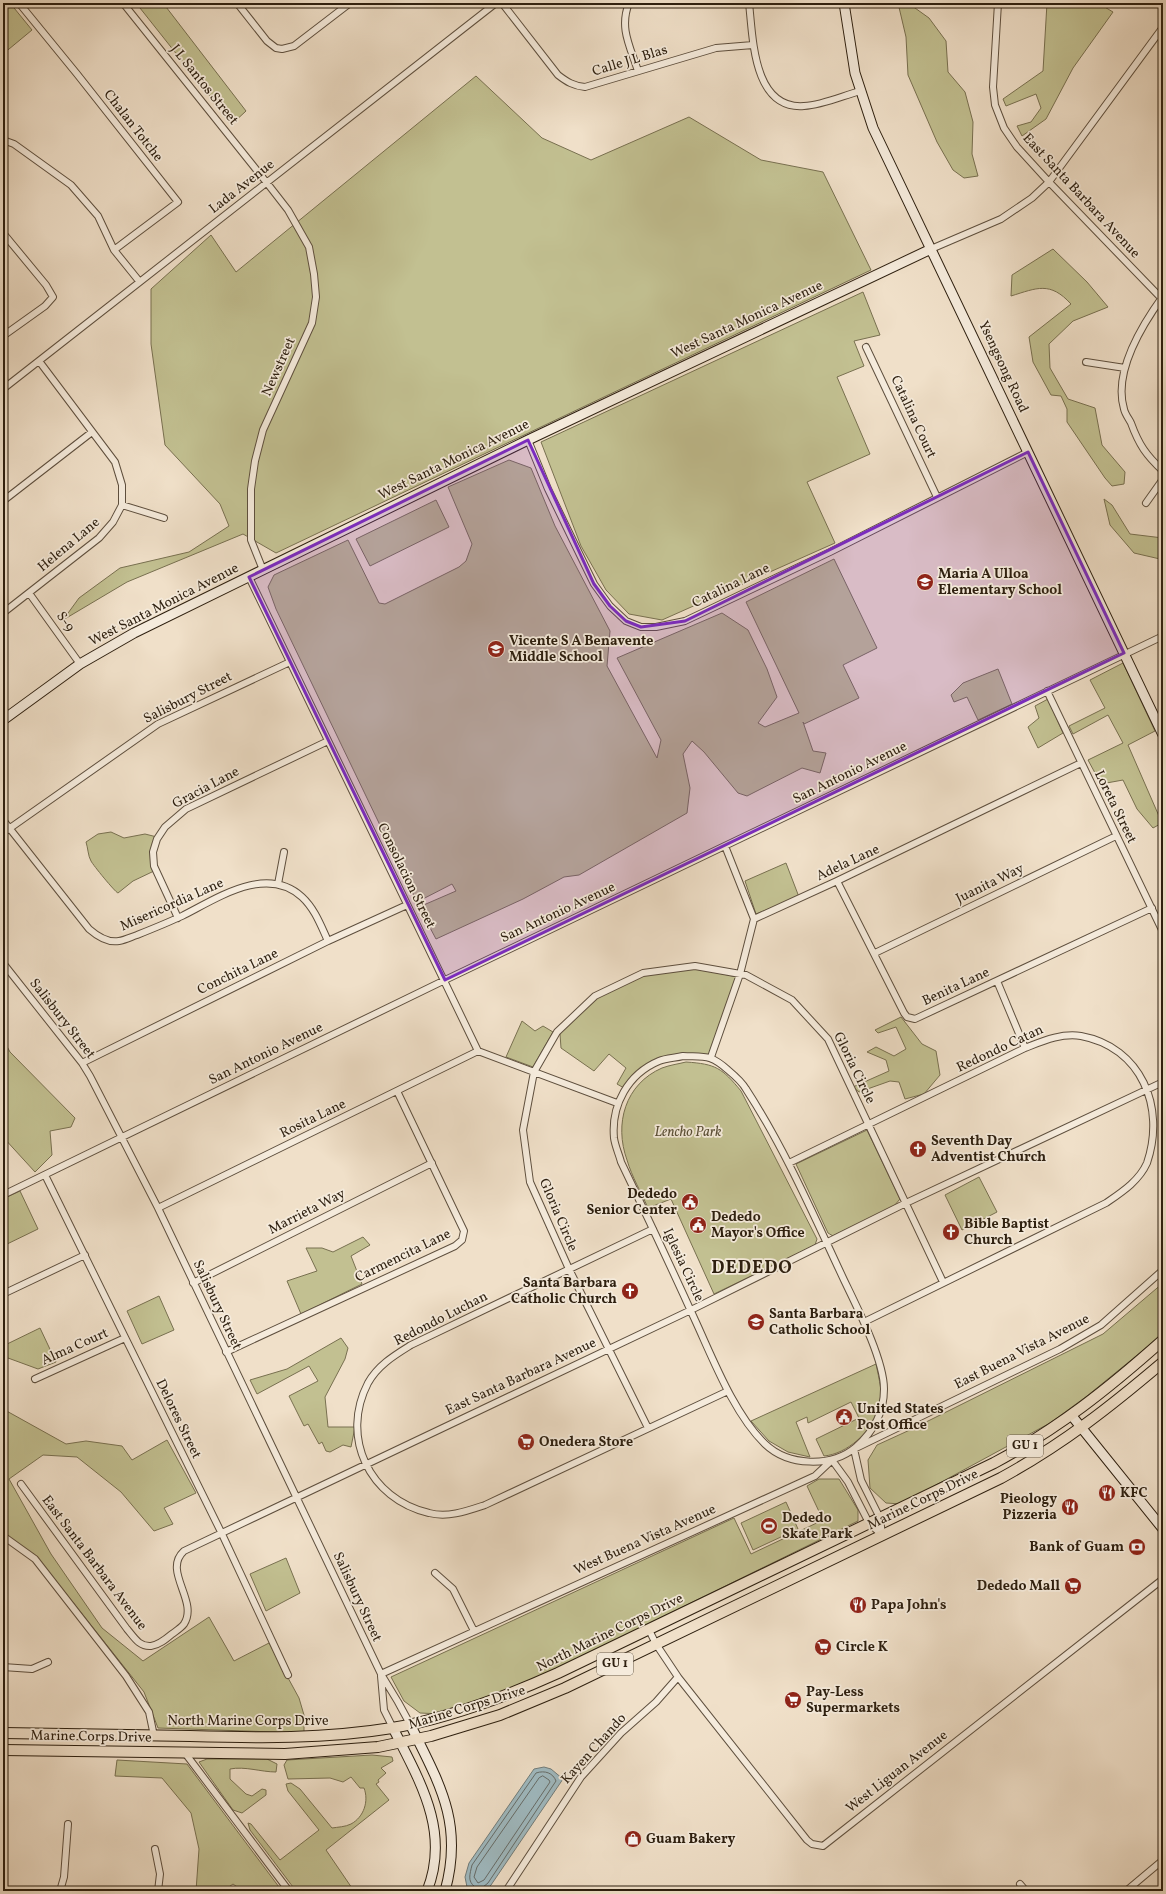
<svg xmlns="http://www.w3.org/2000/svg" width="1166" height="1894" font-family="Vollkorn,serif">
  <style>
    .green { fill: #c2c091; stroke: #787050 }
    .water { fill: #9fbac1; stroke: #717c7a }
    .lines { fill: none; stroke-linecap: round; stroke-linejoin: round }
    .shore { stroke: #666c68; stroke-width: 1 }
    .street-casing { stroke: #5e4f3e; stroke-width: 8 }
    .secondary-casing { stroke: #2d1f0f; stroke-width: 11 }
    .primary-casing { stroke: #2d1f0f; stroke-width: 12 }
    .street { stroke: #f5ebdc; stroke-width: 6 }
    .secondary { stroke: #f5ebdc; stroke-width: 9 }
    .primary { stroke: #f0e0c9; stroke-width: 10 }
    .marked { fill: #7b2cbf; fill-opacity: 0.2; stroke: #7b2cbf; stroke-width: 3; stroke-linejoin: round }
    .labels { text-anchor: middle; dominant-baseline: central; stroke-width: 3.5; stroke-linejoin: round; paint-order: stroke }
    .shield { fill: #f5ebdc; stroke: #695c4c; stroke-width: 1 }
    .shield-label { font-size: 13px; font-weight: bold; fill: #2d1f0f }
    .street-label { font-size: 14px; fill: #2d1f0f; stroke: #f5ebdc }
    .poi-label { font-size: 14px; font-weight: bold; fill: #2d1f0f; stroke: #f5ebdc; text-anchor: start }
    .park-label { font-size: 14px; font-style: italic; fill: #5a4f36; stroke: #f5ebdc }
    .district-label { font-size: 18px; font-weight: bold; letter-spacing: 1px; fill: #2d1f0f; stroke: #f5ebdc }
  </style>
  <rect width="100%" height="100%" fill="#f0e0c9"/>
  <filter id="stains"><feTurbulence type="fractalNoise" baseFrequency=".005" numOctaves="4"/><feColorMatrix values="0 0 0 0 .2 0 0 0 0 .09 0 0 0 0 .02 0 0 0 .5 -.17"/></filter>
  <radialGradient id="worn" r=".72"><stop offset=".6" stop-color="#630" stop-opacity="0"/><stop offset="1" stop-color="#630" stop-opacity=".3"/></radialGradient>
  <path class="green" d="M3,3H10L32,30L3,54Z
    M136,3H163L246,111L232,124Z
    M898,3H908L929,18L946,41L948,72L965,92L973,122L972,154L978,176L964,178L953,170L937,142L908,75L906,37Z
    M1047,3H1098L1113,12L1073,68L1046,119L1022,136L1017,126L1031,122L1041,108L1036,94L1006,106L1003,99L1043,71Z
    M476,76L542,138L591,160L689,117L761,160L823,172L871,270L276,553L243,534L127,582L63,620L79,598L120,568L189,552L229,526L220,504L165,445L151,344V289L211,235L236,272Z
    M1053,249L1087,282L1108,307L1073,321L1049,344L1050,368L1068,399L1095,408L1102,445L1125,472L1124,484L1112,486L1105,478L1067,422V409L1061,396L1051,395L1033,362L1029,337L1071,304C1050,281 1037,288 1011,296L1012,275Z
    M863,292L880,335L854,341L864,366L837,377L870,454L807,482L835,543L662,620L629,614L606,590L581,546L541,442Z
    M509,460L531,468L555,526L610,631L607,666L657,758L661,740L617,658L722,613L748,630L767,669L777,697L758,723L765,727L799,713L746,602L834,559L877,648L843,665L859,698L804,724L803,722L813,751L826,753L820,773L802,768L747,796L738,793L704,752L692,741L683,754L690,788L687,813L579,875L564,877L523,899L436,939L419,907L456,891L452,884L417,902L276,609L268,587L274,575L348,540L379,603L385,604L459,567L466,561L472,544L448,487Z
    M1104,499L1112,505L1130,534L1163,538V596L1160,587V559L1134,553L1110,525Z
    M436,500L449,527L370,566L356,539Z
    M1123,663L1155,731L1128,745L1162,823L1153,828L1137,809L1123,780L1101,784L1088,760L1123,743L1108,715L1073,734L1069,726L1105,708L1090,680Z
    M998,669L1012,704L978,720L967,697L954,702L951,695L963,683Z
    M1048,699L1063,733L1038,748L1028,727L1039,718L1035,706Z
    M111,832L124,838L145,834L157,837L154,871L133,881L118,893C115,892 93,865 91,861C88,856 88,848 86,842L98,834Z
    M786,863L799,897L756,914L745,881Z
    M695,968L737,977L709,1055L658,1059L624,1088L617,1084L626,1068L609,1054L594,1071L561,1048L560,1034L597,997L643,975Z
    M901,1017L922,1044L936,1051L940,1075L924,1094L905,1099L899,1082L890,1081L859,1092L853,1087L889,1071L886,1060L867,1052L876,1047L894,1056L906,1049L896,1027L878,1033L875,1030Z
    M522,1021L535,1031L543,1026L553,1032L533,1067L506,1057Z
    M3,1039L10,1052L75,1118L71,1127L50,1131L52,1155L35,1172L3,1137Z
    M686,1062C716,1064 722,1068 741,1091L817,1239L815,1245L714,1294L671,1199L648,1208C641,1192 632,1177 627,1160C614,1124 625,1084 662,1068C670,1065 678,1064 686,1062Z
    M867,1130L900,1199L894,1206L833,1236L828,1233L796,1164Z
    M979,1177L997,1212L962,1230L945,1195Z
    M20,1191L38,1229L3,1246V1199Z
    M363,1237L370,1245L351,1256L362,1284L301,1314L287,1281L317,1271L306,1248H322L333,1252Z
    M1163,1283V1334L1087,1396L1050,1423L901,1504L886,1503L870,1488L868,1460L877,1445L912,1429L1103,1334Z
    M159,1296L174,1330L142,1344L127,1311Z
    M40,1328L56,1362L38,1369L8,1358H3V1346Z
    M341,1338L348,1348L345,1359L325,1397L328,1427H355L351,1447L343,1445L330,1452L326,1451L322,1442L319,1444L308,1424L304,1426L289,1396L318,1381L309,1366L257,1394L250,1380L287,1369Z
    M876,1364C879,1379 884,1396 879,1410C871,1432 847,1454 824,1456L816,1439L859,1418L851,1402L808,1423L807,1417L796,1422L810,1457L788,1452L769,1441L751,1421Z
    M3,1409L66,1444L86,1441L122,1446L132,1460L167,1440L196,1493L164,1508L173,1524L154,1531L121,1492L77,1457L43,1455L9,1479L51,1554L102,1628L143,1661L209,1617L234,1661L269,1643L299,1698L304,1715V1733L158,1728L144,1692L37,1557L3,1533Z
    M819,1479H839L858,1510V1521L540,1677L441,1714L420,1713L404,1701L391,1677L734,1518L751,1554L823,1520L807,1486Z
    M786,1502L798,1529L753,1550L741,1523Z
    M286,1558L300,1593L266,1611L250,1574Z
    M372,1755L392,1757L393,1761L381,1768L386,1773L378,1780L379,1782L376,1784L389,1800L326,1850L354,1891H296L250,1830L248,1823L251,1824L280,1860L319,1830L288,1791L286,1784L291,1783L300,1789L332,1828C338,1827 345,1827 351,1824C364,1817 369,1801 364,1788H360L351,1777L343,1782L330,1778L288,1779L284,1765L287,1760Z
    M207,1759H267L277,1764L276,1772C261,1772 245,1766 230,1769V1779L246,1794L252,1796L262,1789L266,1790V1795L242,1813L233,1810L199,1762Z
    M117,1760L187,1764L282,1891H243L233,1884L223,1891H196L199,1849L191,1813L162,1778L115,1776Z"/>
  <path class="water" d="M544,1767L551,1769L563,1779L491,1885L485,1891H475L467,1887L465,1877L469,1863L534,1769Z"/>
  <g class="lines">
    <path class="shore" d="M543,1776L549,1780L550,1782L484,1880L478,1883L474,1877L477,1867L539,1778Z
      M476,1891L475,1887C467,1881 470,1874 472,1865L536,1773C545,1770 553,1773 556,1781L488,1883L483,1887V1891"/>
    <g class="street-casing">
      <path id="street" d="M19,3L77,74L178,202L114,250
        M123,3L267,183L288,210L309,247L314,274L316,297L312,323L263,430L255,461L251,489V540L263,570
        M237,3L267,41L276,48L282,49L294,46L350,3
        M502,3L558,75C567,82 574,86 585,87L716,48L753,45
        M629,3C619,28 630,46 638,71
        M749,3C753,38 753,110 804,106C823,105 842,96 860,91
        M998,3L993,87L995,105L1004,128L1017,147L1049,182L1163,300
        M3,140L14,144L71,185L98,216L114,250L139,281
        M3,233L46,285L53,297L45,306L3,336
        M931,249L1001,219L1032,198L1049,182L1163,27
        M1163,296C1142,325 1113,372 1124,409C1125,414 1129,419 1131,423C1139,445 1146,455 1163,471
        M866,347L937,497
        M1086,362L1125,368
        M3,389L496,3
        M528,440L548,489L594,584L610,606L626,621L641,627H656L685,621L830,552L1028,452
        M3,501L92,432
        M1146,503L1163,479
        M122,505L164,518
        M249,577L478,1051L617,1103
        M29,593L80,664
        M3,613L99,538L113,522L122,505V485L115,462L39,361
        M1047,691L1163,932
        M3,820L89,929C97,936 108,943 119,941C125,940 131,937 137,935C152,929 167,923 182,916C216,899 266,864 302,897C315,909 321,926 328,941
        M3,833L158,724L290,662
        M725,846L754,919
        M837,881L904,1013L907,1017L915,1019L1152,908
        M278,884L284,852
        M178,918L154,866L153,852L157,839L165,827L186,809L328,741
        M875,953L1116,836
        M3,963L82,1063L90,1076L158,1208L381,1674L398,1702L410,1724
        M997,981L1025,1048
        M683,1056C705,1057 710,1054 728,1070C734,1075 742,1082 746,1089C785,1149 814,1216 844,1280C857,1307 884,1360 884,1389C884,1412 873,1432 856,1447C831,1468 788,1466 765,1444C734,1414 713,1359 695,1320C671,1267 646,1214 621,1162C619,1154 615,1146 614,1138C611,1105 628,1074 659,1061C666,1058 675,1058 683,1056Z
        M711,1057L740,974L754,919L837,881L1081,763
        M82,1063L328,941L407,905
        M789,1163L1025,1048C1043,1041 1061,1033 1081,1036C1141,1047 1166,1107 1147,1163C1139,1181 1122,1192 1106,1203L864,1322
        M45,1175L222,1534L288,1675
        M3,1195L445,980L1163,636
        M158,1208L478,1051
        M653,1229L411,1345C395,1355 378,1365 368,1383C340,1437 369,1499 429,1513C448,1518 467,1511 485,1505L728,1391
        M193,1283L432,1163
        M3,1294L85,1255
        M226,1352L455,1246L462,1240L464,1231L397,1091
        M35,1379L125,1338
        M648,1428L569,1269L530,1182L523,1130L534,1072L557,1032L595,996L643,973L695,966L746,975L792,1000L828,1039L943,1282
        M21,1484L127,1629C134,1637 139,1647 151,1646C159,1645 166,1639 172,1634C176,1631 181,1628 184,1624C199,1601 162,1571 184,1551L691,1310L906,1203L1163,1082
        M882,1535L880,1518L861,1480L854,1449L1060,1349L1101,1325L1163,1270
        M3,1536L35,1559L126,1676L149,1712L154,1736
        M435,1573L453,1589L474,1631
        M3,1667L32,1669L48,1662
        M381,1674L815,1476L832,1460L848,1482L869,1523L882,1535
        M381,1676L384,1710L393,1728
        M678,1677L807,1840L812,1844L823,1846L1163,1579
        M185,1753L289,1891
        M155,1849L160,1874L158,1891
        M1020,1884L1026,1891
        M60,1891L64,1877L68,1824
        M506,1891L581,1777L621,1733L656,1702L678,1677L656,1644L649,1630
        M1126,1891L1163,1860"/>
    </g>
    <g class="secondary-casing">
      <path id="secondary" d="M844,3L855,73L873,128L1163,735
        M3,720L80,664L134,633L528,440L931,249
        M1072,1416L1163,1529
        M410,1724C439,1783 464,1823 445,1891
        M393,1728C419,1780 451,1831 427,1891"/>
    </g>
    <g class="primary-casing">
      <path id="primary" d="M3,1733C65,1734 128,1735 190,1736C258,1738 325,1739 392,1728C450,1718 505,1697 558,1673L994,1463C1059,1428 1108,1389 1163,1340
        M3,1750L285,1754L378,1747L431,1736L500,1715L565,1688L1001,1478C1063,1444 1110,1407 1163,1362"/>
    </g>
    <use href="#street" class="street"/>
    <use href="#secondary" class="secondary"/>
    <use href="#primary" class="primary"/>
  </g>
  <path class="marked" d="M528,440L594,584L610,606L626,621L641,627L685,621L1028,452L1124,653L445,980L249,577Z"/>
  <defs>
    <g id="school-disc" transform="scale(0.9)"><circle r="9.5" fill="#8f2418" stroke="#f5ebdc"/><path d="M0-5L7-2L0 1L-7-2ZM-4 1L0 2.5L4 1V4Q0 6-4 4Z" fill="#fff"/></g>
    <g id="church-disc" transform="scale(0.9)"><circle r="9.5" fill="#8f2418" stroke="#f5ebdc"/><path d="M-1.2-6h2.4v3.5h3.3v2.4h-3.3V6h-2.4V-.1h-3.3v-2.4h3.3Z" fill="#fff"/></g>
    <g id="civic-disc" transform="scale(0.9)"><circle r="9.5" fill="#8f2418" stroke="#f5ebdc"/><path d="M-.6-6.5H3V-4.5H.6V-3L4-1V1h2V6H-6V1h2V-1L-.6-3ZM-1.2 2.5V6h2.4V2.5Z" fill="#fff"/></g>
    <g id="supermarket-disc" transform="scale(0.9)"><circle r="9.5" fill="#8f2418" stroke="#f5ebdc"/><path d="M-6-5.5h2.5l.6 2H6L4.5 2H-2.5L-4.4-4H-6ZM-1.5 3.2a1.3 1.3 0 1 0 .1 0ZM3 3.2a1.3 1.3 0 1 0 .1 0Z" fill="#fff"/></g>
    <g id="restaurant-disc" transform="scale(0.9)"><circle r="9.5" fill="#8f2418" stroke="#f5ebdc"/><path d="M-5-6h1v4h1v-4h1v4h1v-4h1v5L-1.5 .5V6h-2V.5L-5-1ZM5-6V6H3V1.5H1.5Q1.5-4 5-6Z" fill="#fff"/></g>
    <g id="stadium-disc" transform="scale(0.9)"><circle r="9.5" fill="#8f2418" stroke="#f5ebdc"/><path d="M0-5a6.5 5 0 1 0 0 10a6.5 5 0 1 0 0-10ZM-3.5-1.8h7v3.6h-7Z" fill="#fff"/></g>
    <g id="bank-disc" transform="scale(0.9)"><circle r="9.5" fill="#8f2418" stroke="#f5ebdc"/><path d="M-6-4H6V4H-6ZM0-2.3a2.3 2.3 0 1 0 0 4.6a2.3 2.3 0 1 0 0-4.6Z" fill="#fff"/></g>
    <g id="shop-disc" transform="scale(0.9)"><circle r="9.5" fill="#8f2418" stroke="#f5ebdc"/><path d="M-5-2.5h2.3a2.7 3.5 0 0 1 5.4 0H5L5.5 6h-11ZM-1.5-2.5h3a1.5 2.3 0 0 0-3 0Z" fill="#fff"/></g>
  </defs>
  <g fill-rule="evenodd">
    <use href="#school-disc" x="925" y="582"/>
    <use href="#school-disc" x="496" y="649"/>
    <use href="#church-disc" x="918" y="1149"/>
    <use href="#civic-disc" x="690" y="1202"/>
    <use href="#civic-disc" x="698" y="1225"/>
    <use href="#church-disc" x="951" y="1232"/>
    <use href="#church-disc" x="630" y="1291"/>
    <use href="#school-disc" x="756" y="1322"/>
    <use href="#civic-disc" x="844" y="1417"/>
    <use href="#supermarket-disc" x="526" y="1442"/>
    <use href="#restaurant-disc" x="1107" y="1493"/>
    <use href="#restaurant-disc" x="1070" y="1507"/>
    <use href="#stadium-disc" x="769" y="1526"/>
    <use href="#bank-disc" x="1137" y="1547"/>
    <use href="#supermarket-disc" x="1073" y="1586"/>
    <use href="#restaurant-disc" x="858" y="1605"/>
    <use href="#supermarket-disc" x="823" y="1647"/>
    <use href="#supermarket-disc" x="793" y="1700"/>
    <use href="#shop-disc" x="633" y="1839"/>
  </g>
  <g class="labels">
    <g class="shield">
      <rect x="1007" y="1435" width="36" height="22" rx="3"/>
      <rect x="597" y="1653" width="36" height="22" rx="3"/>
    </g>
    <g class="shield-label">
      <text x="1025" y="1446">GU 1</text>
      <text x="615" y="1664">GU 1</text>
    </g>
    <g class="street-label">
      <text transform="translate(630 61) rotate(-17)">Calle J L Blas</text>
      <text transform="translate(204 85) rotate(51)">J L Santos Street</text>
      <text transform="translate(133 126) rotate(52)">Chalan Totche</text>
      <text transform="translate(242 187) rotate(-38)">Lada Avenue</text>
      <text transform="translate(1081 196) rotate(47)">East Santa Barbara Avenue</text>
      <text transform="translate(747 320) rotate(-25)">West Santa Monica Avenue</text>
      <text transform="translate(279 367) rotate(-66)">Newstreet</text>
      <text transform="translate(1003 367) rotate(65)">Ysengsong Road</text>
      <text transform="translate(913 417) rotate(65)">Catalina Court</text>
      <text transform="translate(454 460) rotate(-26)">West Santa Monica Avenue</text>
      <text transform="translate(69 545) rotate(-40)">Helena Lane</text>
      <text transform="translate(731 586) rotate(-26)">Catalina Lane</text>
      <text transform="translate(164 605) rotate(-27)">West Santa Monica Avenue</text>
      <text transform="translate(65 622) rotate(55)">S-9</text>
      <text transform="translate(188 698) rotate(-27)">Salisbury Street</text>
      <text transform="translate(850 773) rotate(-26)">San Antonio Avenue</text>
      <text transform="translate(206 788) rotate(-28)">Gracia Lane</text>
      <text transform="translate(1115 807) rotate(64)">Loreta Street</text>
      <text transform="translate(848 863) rotate(-25)">Adela Lane</text>
      <text transform="translate(406 876) rotate(64)">Consolacion Street</text>
      <text transform="translate(990 884) rotate(-26)">Juanita Way</text>
      <text transform="translate(172 905) rotate(-24)">Misericordia Lane</text>
      <text transform="translate(558 913) rotate(-25)">San Antonio Avenue</text>
      <text transform="translate(238 972) rotate(-26)">Conchita Lane</text>
      <text transform="translate(956 987) rotate(-25)">Benita Lane</text>
      <text transform="translate(62 1019) rotate(52)">Salisbury Street</text>
      <text transform="translate(1000 1049) rotate(-25)">Redondo Catan</text>
      <text transform="translate(266 1054) rotate(-26)">San Antonio Avenue</text>
      <text transform="translate(854 1068) rotate(64)">Gloria Circle</text>
      <text transform="translate(313 1119) rotate(-26)">Rosita Lane</text>
      <text transform="translate(307 1212) rotate(-27)">Marrieta Way</text>
      <text transform="translate(558 1215) rotate(67)">Gloria Circle</text>
      <text transform="translate(403 1256) rotate(-26)">Carmencita Lane</text>
      <text transform="translate(683 1265) rotate(65)">Iglesia Circle</text>
      <text transform="translate(217 1305) rotate(65)">Salisbury Street</text>
      <text transform="translate(441 1319) rotate(-27)">Redondo Luchan</text>
      <text transform="translate(75 1347) rotate(-24)">Alma Court</text>
      <text transform="translate(1022 1352) rotate(-27)">East Buena Vista Avenue</text>
      <text transform="translate(521 1377) rotate(-25)">East Santa Barbara Avenue</text>
      <text transform="translate(178 1419) rotate(64)">Delores Street</text>
      <text transform="translate(923 1500) rotate(-26)">Marine Corps Drive</text>
      <text transform="translate(645 1540) rotate(-24)">West Buena Vista Avenue</text>
      <text transform="translate(94 1563) rotate(53)">East Santa Barbara Avenue</text>
      <text transform="translate(357 1597) rotate(65)">Salisbury Street</text>
      <text transform="translate(610 1633) rotate(-26)">North Marine Corps Drive</text>
      <text transform="translate(467 1708) rotate(-17)">Marine Corps Drive</text>
      <text x="248" y="1721">North Marine Corps Drive</text>
      <text transform="translate(91 1737) rotate(1)">Marine Corps Drive</text>
      <text transform="translate(594 1749) rotate(-48)">Kayen Chando</text>
      <text transform="translate(897 1772) rotate(-38)">West Liguan Avenue</text>
    </g>
    <g class="poi-label">
      <text x="938" y="574">Maria A Ulloa<tspan x="938" dy="16">Elementary School</tspan></text>
      <text x="509" y="641">Vicente S A Benavente<tspan x="509" dy="16">Middle School</tspan></text>
      <text x="931" y="1141">Seventh Day<tspan x="931" dy="16">Adventist Church</tspan></text>
      <text x="677" y="1194" text-anchor="end">Dededo<tspan x="677" dy="16">Senior Center</tspan></text>
      <text x="711" y="1217">Dededo<tspan x="711" dy="16">Mayor's Office</tspan></text>
      <text x="964" y="1224">Bible Baptist<tspan x="964" dy="16">Church</tspan></text>
      <text x="617" y="1283" text-anchor="end">Santa Barbara<tspan x="617" dy="16">Catholic Church</tspan></text>
      <text x="769" y="1314">Santa Barbara<tspan x="769" dy="16">Catholic School</tspan></text>
      <text x="857" y="1409">United States<tspan x="857" dy="16">Post Office</tspan></text>
      <text x="539" y="1442">Onedera Store</text>
      <text x="1120" y="1493">KFC</text>
      <text x="1057" y="1499" text-anchor="end">Pieology<tspan x="1057" dy="16">Pizzeria</tspan></text>
      <text x="782" y="1518">Dededo<tspan x="782" dy="16">Skate Park</tspan></text>
      <text x="1124" y="1547" text-anchor="end">Bank of Guam</text>
      <text x="1060" y="1586" text-anchor="end">Dededo Mall</text>
      <text x="871" y="1605">Papa John's</text>
      <text x="836" y="1647">Circle K</text>
      <text x="806" y="1692">Pay-Less<tspan x="806" dy="16">Supermarkets</tspan></text>
      <text x="646" y="1839">Guam Bakery</text>
    </g>
    <g class="park-label">
      <text x="688" y="1132">Lencho Park</text>
    </g>
    <g class="district-label">
      <text x="752" y="1268">DEDEDO</text>
    </g>
  </g>
  <rect width="1166" height="1894" fill="none" stroke="#f0e0c9" stroke-width="16"/>
  <rect x="4" y="4" width="1158" height="1886" fill="none" stroke="#2d1f0f" stroke-width="2"/>
  <rect x="8" y="8" width="1150" height="1878" fill="none" stroke="#2d1f0f"/>
  <rect width="100%" height="100%" filter="url(#stains)"/>
  <rect width="100%" height="100%" fill="url(#worn)"/>
</svg>
